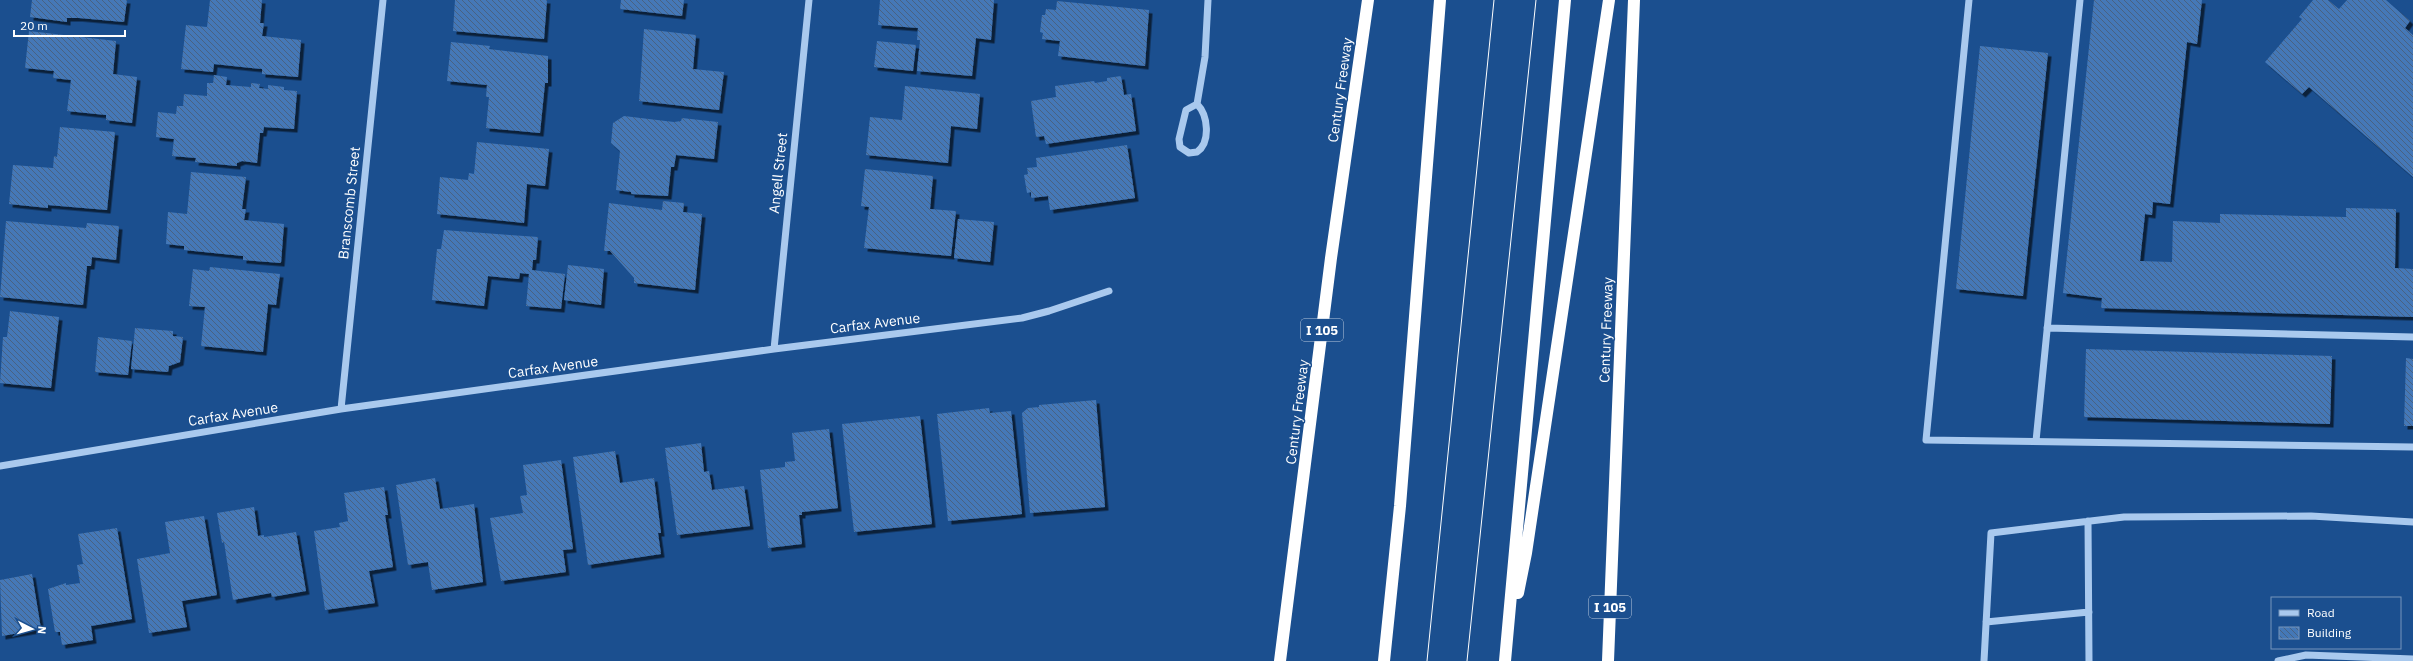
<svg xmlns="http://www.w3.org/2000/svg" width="2413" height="661" font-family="'IBM Plex Sans',sans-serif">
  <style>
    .building { fill: url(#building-back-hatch); filter: url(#shadow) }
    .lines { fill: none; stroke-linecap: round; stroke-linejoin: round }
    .minor { stroke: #a9c9ee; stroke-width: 7 }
    .highway { stroke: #fff; stroke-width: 12 }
    .tram { stroke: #fff; stroke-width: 1 }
    .labels { text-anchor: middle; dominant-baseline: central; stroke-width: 3; stroke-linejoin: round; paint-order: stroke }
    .shield { fill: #1b4f8f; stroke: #bbcadd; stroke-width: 1 }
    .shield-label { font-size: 13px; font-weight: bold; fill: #fff }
    .street-label { font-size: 14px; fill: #fff; stroke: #1b4f8f }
  </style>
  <defs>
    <pattern id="building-back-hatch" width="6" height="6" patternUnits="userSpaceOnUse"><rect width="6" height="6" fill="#4478b7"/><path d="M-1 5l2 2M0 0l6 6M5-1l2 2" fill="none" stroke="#486282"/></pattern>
    <filter id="shadow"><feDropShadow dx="3.5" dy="3.5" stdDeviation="0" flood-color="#0009"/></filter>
  </defs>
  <rect width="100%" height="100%" fill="#1b4f8f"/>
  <path class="building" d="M32,0H127L124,22L79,18H67V22L30,17Z
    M210,0H262L260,23H264L262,36L301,40L298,77L262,74V69L214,64L213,72L181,69L186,25L207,27Z
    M455,0H547L544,39L453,31Z
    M621,0H684L682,16L620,9Z
    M880,0H994L991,40L976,38L972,76L917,71L920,40H917L918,28L878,25Z
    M2094,0H2202L2197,44L2187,42L2170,204L2153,202L2152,215L2145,214L2140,261L2172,262L2173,221L2220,223V214L2346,217V208L2396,209L2395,268L2413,269V317L2101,308L2102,298L2063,293Z
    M2313,0H2328L2339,9L2347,0H2386L2410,21L2405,28L2413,35V177L2309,87L2302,94L2265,62L2302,19L2299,17Z
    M1057,1L1149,10L1145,66L1058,56L1060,41L1042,39L1043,33L1040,32L1042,15H1045L1046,9L1056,10Z
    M644,29L696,35L693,69L724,72L719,110L639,101Z
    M29,31L116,41L113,74L137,77L132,123L106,120V115L67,111L71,80L53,78L54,71L25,68Z
    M877,41L916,45L913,71L874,67Z
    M451,42L490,46L489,49L548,56V83H545L540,133L486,128L489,97H486L487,85L447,81Z
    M1980,46L2048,53L2023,296L1956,289Z
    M214,75L227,77L226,85L251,87V83L260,84L259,88L268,89V85L284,87V90L297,91L294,129L264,127L263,133H260L257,163L242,161L237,163V166L195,162L196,158L172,156L174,139L156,137L158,112L176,114L177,106H183L184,94L207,96V83H213Z
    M1121,76L1124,95L1131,94L1136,131L1046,144L1044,136L1036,137L1031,101L1056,97L1055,86L1094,81L1095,83L1107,81V78Z
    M905,86L980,94L977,129L951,126L948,163L866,155L870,117L902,120Z
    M624,116L674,122L681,121L682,118L718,122L714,159L676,155L674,167H671L668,196L631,194V192L616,190L620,151L611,143L613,123Z
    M60,127L115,132L107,210L48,205V208L9,204L13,165L53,168L54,156L57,157Z
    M477,142L549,149L545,186L527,184L524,223L437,214L440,177L468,180L469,173L474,174Z
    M1127,145L1135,198L1050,210L1048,196L1031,198V192L1027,193L1024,175L1028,174L1027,168L1037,167L1036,158Z
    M865,169L933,176L930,209L956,211L951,256L864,248L869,207L861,206Z
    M191,172L246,177L242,209H246L244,220L284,224L281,263L243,260V256L184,250V246L166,244L168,212L187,214Z
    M663,201L684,203L683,212L702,214L695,290L634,283V278L610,251H604L609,203L662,210Z
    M958,219L994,222L990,262L954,258Z
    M6,221L86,228L87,223L119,226L116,260L92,257L91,266H87L83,305L0,297Z
    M444,230L538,237L536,260H533L532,270L565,274L561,309L526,306L529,274L520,273L519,279L488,276L484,306L432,300L437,249H441Z
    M568,265L604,269L601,305L564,300Z
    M210,267L280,274L276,305L268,304L263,352L201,346L205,307L189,306L193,269L209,271Z
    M10,311L59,317L51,388L0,383L3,337H7Z
    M135,328L173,331V336L183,337L180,362L169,366L168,372L131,369Z
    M98,337L132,341L128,375L95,372Z
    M2086,349L2332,356L2330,424L2084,417Z
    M2406,358L2413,359V426H2404Z
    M1096,400L1105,507L1030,513L1022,413L1028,408L1039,407V405Z
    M989,408L990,413L1011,411L1022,514L948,521L937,414Z
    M920,416L932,524L854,532L842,424Z
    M829,429L838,508L802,512V515H799L802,544L768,548L760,470L785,467V462L795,461L792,433Z
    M701,443L704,472L709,471L712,490L744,486L750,526L677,535L665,448Z
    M615,451L620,483L654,478L661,533H658L661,554L588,565L573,457Z
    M561,460L573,549L563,550L566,572L501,581L490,518L523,513L520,496L527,495L523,465Z
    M435,478L440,509L474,504L483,582L432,590L428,562L408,565L396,485Z
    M384,487L388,515H385L393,567L369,571L375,603L325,610L314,531L340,527L339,523L348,521L344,493Z
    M254,507L258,536L264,535V537L296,532L306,591L272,597L271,593L233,600L224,542L222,543L217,513Z
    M204,516L217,595L182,601L187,627L149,633L137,559L170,553L165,522Z
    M117,528L132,619L91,626L93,640L62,645L60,632H55L48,589L66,583V585L80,583L77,565L83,564L78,534Z
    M32,574L41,629L2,636L0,580Z"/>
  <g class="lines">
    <path class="minor" d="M1969,0L1926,440L2413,447
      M1197,104C1208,115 1211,142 1197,152L1189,153L1180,147L1179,139L1186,110Z
      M1197,104L1205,57L1208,0
      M2047,328L2413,337
      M774,349L809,0
      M341,409L383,0
      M2036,441L2080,0
      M0,466L341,409L774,349L1022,318L1049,311L1109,291
      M2088,521L2089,661
      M1986,622L2089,612
      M1984,661L1991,533L2124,517L2311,516L2413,522
      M2278,661L2306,655L2413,659"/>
    <path class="highway" d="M1518,593L1526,553L1609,0
      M1280,661L1331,258L1368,0
      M1384,661L1400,506L1440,0
      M1505,661L1565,0
      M1608,661L1634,0"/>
    <path class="tram" d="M1427,661L1494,0
      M1467,661L1536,0"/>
  </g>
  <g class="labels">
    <g class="shield">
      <rect x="1301" y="319" width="42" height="22" rx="3"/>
      <rect x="1589" y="596" width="42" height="22" rx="3"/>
    </g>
    <g class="shield-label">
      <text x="1322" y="330">I 105</text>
      <text x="1610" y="607">I 105</text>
    </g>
    <g class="street-label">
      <text transform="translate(1340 90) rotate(-82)">Century Freeway</text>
      <text transform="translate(778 173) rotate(-84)">Angell Street</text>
      <text transform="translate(349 203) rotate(-84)">Branscomb Street</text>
      <text transform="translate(875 323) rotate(-7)">Carfax Avenue</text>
      <text transform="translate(1606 330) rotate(-88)">Century Freeway</text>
      <text transform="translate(553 367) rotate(-8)">Carfax Avenue</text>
      <text transform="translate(1297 412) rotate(-83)">Century Freeway</text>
      <text transform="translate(233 414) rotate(-9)">Carfax Avenue</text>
    </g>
  </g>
  <rect x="2271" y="597" width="130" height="52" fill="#1b4f8f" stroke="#7695bc"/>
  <rect x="2279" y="610" width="20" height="6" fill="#a9c9ee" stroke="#7695bc"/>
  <text x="2307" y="617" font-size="12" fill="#ffffff">Road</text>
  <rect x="2279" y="627" width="20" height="12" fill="url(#building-back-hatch)" stroke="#7695bc"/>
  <text x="2307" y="637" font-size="12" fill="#ffffff">Building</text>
  <g transform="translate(32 629) rotate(96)" stroke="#1b4f8f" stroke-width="3" paint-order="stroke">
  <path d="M0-3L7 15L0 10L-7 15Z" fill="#ffffff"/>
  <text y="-6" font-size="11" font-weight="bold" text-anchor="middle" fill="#ffffff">N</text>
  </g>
  <path d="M14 30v6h111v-6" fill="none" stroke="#ffffff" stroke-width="2"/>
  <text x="20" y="30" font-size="12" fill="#ffffff" stroke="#1b4f8f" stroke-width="3" paint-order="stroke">20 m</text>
</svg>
